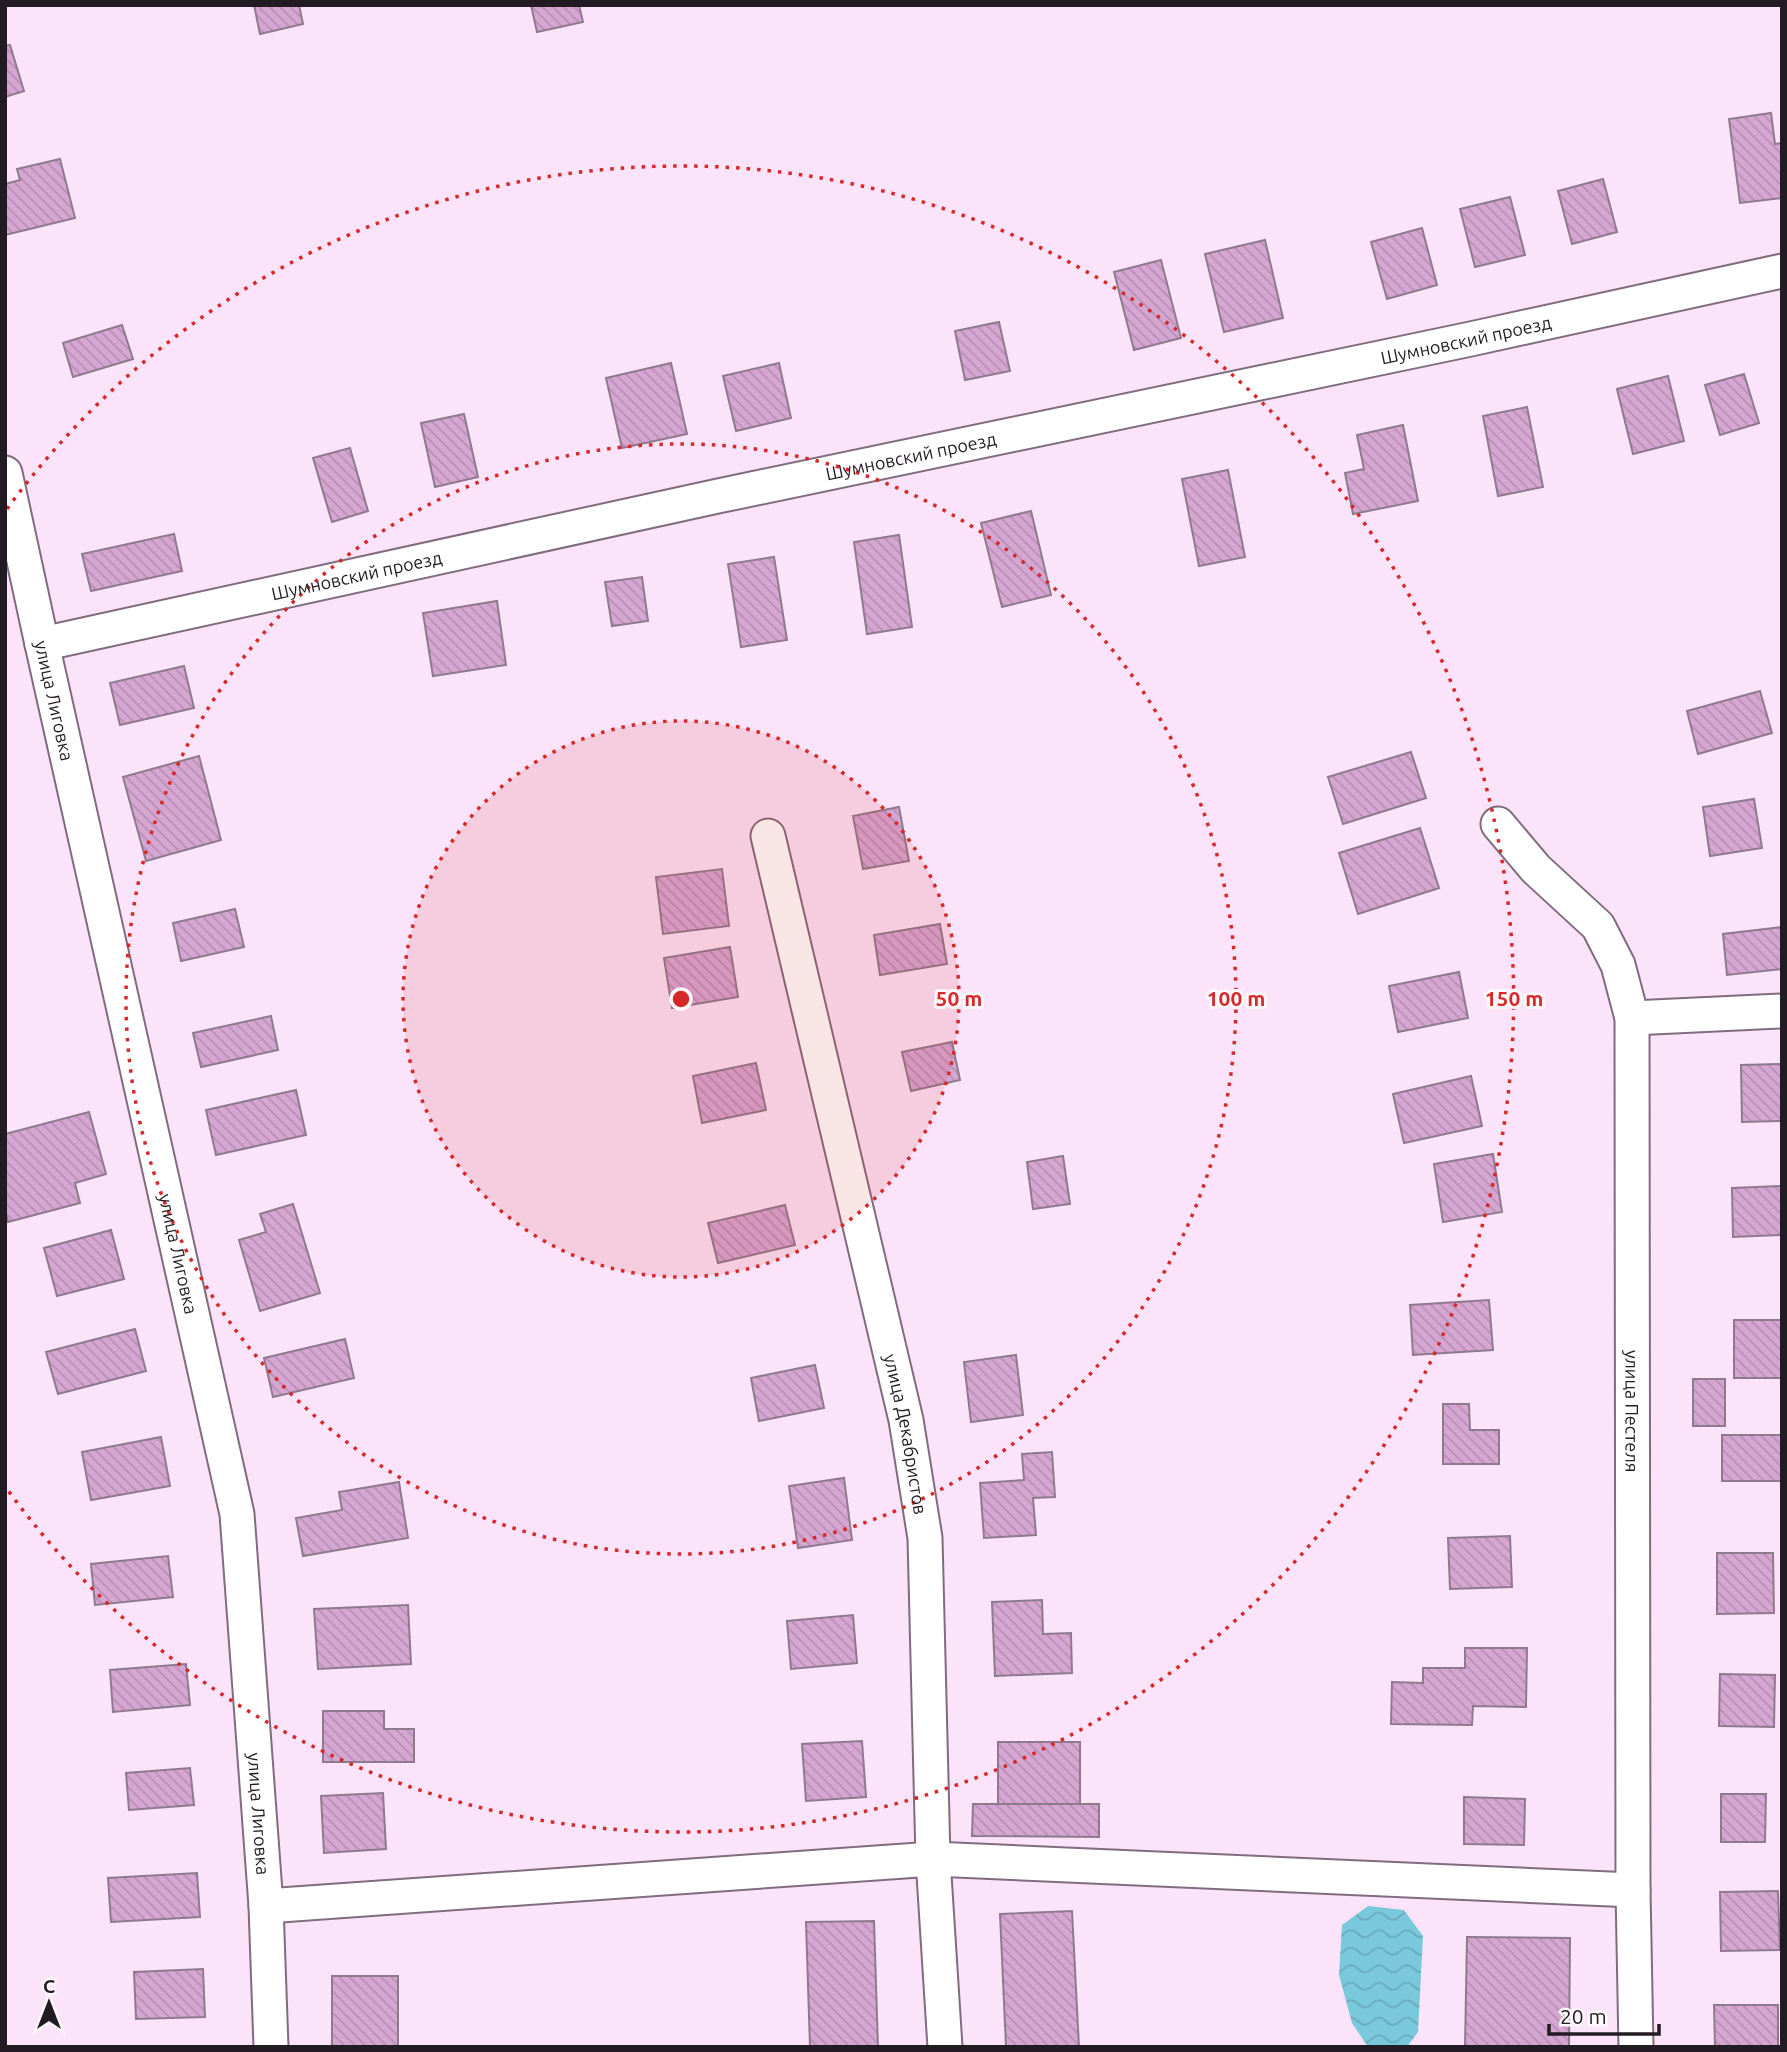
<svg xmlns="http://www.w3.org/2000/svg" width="1787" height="2052" font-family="Ubuntu,sans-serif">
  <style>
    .water { fill: url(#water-waves) }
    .building { fill: url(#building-back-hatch); stroke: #8f7a8d; stroke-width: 2 }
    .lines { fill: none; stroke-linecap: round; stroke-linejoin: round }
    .street-casing { stroke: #806c7e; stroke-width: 37 }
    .street { stroke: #fff; stroke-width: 33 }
    .ring { fill: none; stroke: #d62828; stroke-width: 3.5; stroke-dasharray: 3.5 7 }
    .labels { text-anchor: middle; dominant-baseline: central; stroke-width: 6; stroke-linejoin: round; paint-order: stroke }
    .street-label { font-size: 18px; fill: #231b23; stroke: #fdf8fc }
    .centre { fill: #d62828; stroke: #fdf8fc; stroke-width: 3.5 }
    .ring-label { font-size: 21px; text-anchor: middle; font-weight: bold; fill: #d62828; stroke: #fdf8fc; stroke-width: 6; stroke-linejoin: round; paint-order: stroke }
  </style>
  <defs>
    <pattern id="water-waves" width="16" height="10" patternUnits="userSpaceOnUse" patternTransform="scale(1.75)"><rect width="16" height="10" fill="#7ac8db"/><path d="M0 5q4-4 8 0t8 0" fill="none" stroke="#69abbc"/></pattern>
    <pattern id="building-back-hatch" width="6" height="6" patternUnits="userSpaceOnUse" patternTransform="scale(1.75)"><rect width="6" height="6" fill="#d6a6d2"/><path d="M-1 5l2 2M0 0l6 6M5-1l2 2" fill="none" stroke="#b78eb4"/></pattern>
  </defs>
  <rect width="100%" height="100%" fill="#fbe4f9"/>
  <path class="water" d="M1368,1906L1404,1910L1423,1936L1418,2032L1407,2047H1368L1352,2023L1339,1975L1342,1925Z"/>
  <path class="building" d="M254,5H299L303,24L260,34Z
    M531,5H579L583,22L537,32Z
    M10,45L24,91L5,97V46Z
    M1771,113L1775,144L1782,143V198L1740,203L1729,119Z
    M60,159L75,218L5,235V184L20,180L17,169Z
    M1603,179L1617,232L1572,244L1558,191Z
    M1510,197L1525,255L1475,267L1460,209Z
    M1422,228L1437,285L1387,299L1371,242Z
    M1265,240L1283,318L1224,332L1205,254Z
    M1161,260L1181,338L1134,350L1114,272Z
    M999,322L1010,371L965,380L955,331Z
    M122,325L133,359L73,377L63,343Z
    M671,363L687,434L622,448L606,378Z
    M779,363L791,418L736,431L723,376Z
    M1744,374L1759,423L1720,435L1705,385Z
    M1668,376L1684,441L1633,454L1617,389Z
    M1527,407L1543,487L1498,496L1483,416Z
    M464,414L478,477L435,487L421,423Z
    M1403,425L1418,501L1353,514L1345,473L1364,469L1357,435Z
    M350,448L368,511L332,522L313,458Z
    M1228,470L1245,557L1199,566L1182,479Z
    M1031,511L1051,595L1002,607L981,523Z
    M174,534L182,571L91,591L82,554Z
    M899,535L912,627L867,634L854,542Z
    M774,557L787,640L741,647L728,564Z
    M642,577L648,621L612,626L605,582Z
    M497,601L506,665L433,676L423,613Z
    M184,666L194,708L120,725L110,683Z
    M1760,691L1772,733L1698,754L1687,711Z
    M1411,752L1426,798L1343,824L1328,777Z
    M199,756L221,840L146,861L123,777Z
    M1754,799L1762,848L1710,856L1703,807Z
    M899,807L909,861L863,869L853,816Z
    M1420,828L1439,888L1358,914L1339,853Z
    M722,869L729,926L663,934L656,877Z
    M235,909L244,947L181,961L173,923Z
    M940,924L947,964L880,975L874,935Z
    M1782,927V969L1727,975L1723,934Z
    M730,947L738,997L672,1008L664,958Z
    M1459,972L1468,1018L1398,1032L1389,986Z
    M271,1016L278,1050L201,1067L193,1033Z
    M952,1042L960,1080L911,1091L902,1052Z
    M756,1063L766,1110L702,1123L693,1076Z
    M1782,1064V1121L1742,1122L1741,1065Z
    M1471,1076L1482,1126L1404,1143L1393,1094Z
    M296,1090L306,1135L216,1155L206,1110Z
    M89,1112L106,1174L75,1183L80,1203L8,1222L5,1210V1134Z
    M1493,1154L1502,1212L1443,1222L1434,1164Z
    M1063,1156L1070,1204L1033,1209L1027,1162Z
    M1782,1186V1235L1733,1237L1732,1188Z
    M293,1204L320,1293L260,1311L239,1240L266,1232L260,1214Z
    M785,1205L795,1245L718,1263L708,1223Z
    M111,1230L124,1279L57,1296L44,1248Z
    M1489,1300L1493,1350L1413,1355L1410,1305Z
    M1734,1320H1782V1378H1734Z
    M135,1329L146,1371L58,1394L46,1352Z
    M345,1339L354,1378L273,1397L264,1358Z
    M1016,1355L1023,1415L971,1422L964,1362Z
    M815,1365L824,1408L759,1421L751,1378Z
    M1693,1379H1725V1426H1693Z
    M1443,1404H1469L1470,1430H1499V1464H1443Z
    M1722,1435H1782V1481H1722Z
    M161,1437L170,1486L91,1500L82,1452Z
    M1052,1452L1055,1497L1033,1498L1036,1535L984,1538L980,1483L1024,1480L1022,1454Z
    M844,1478L852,1540L798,1548L789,1486Z
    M399,1482L408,1538L303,1556L296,1518L342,1510L339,1492Z
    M1510,1536L1512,1587L1450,1589L1448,1538Z
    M1717,1553H1773L1774,1613L1717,1614Z
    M168,1556L173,1597L95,1605L91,1564Z
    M1042,1600L1043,1634L1071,1633L1072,1673L995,1676L992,1602Z
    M408,1605L411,1664L318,1669L314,1609Z
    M853,1615L857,1663L791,1669L787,1621Z
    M1465,1648H1527L1526,1707L1473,1706L1472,1725L1391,1724L1392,1682L1423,1683V1668H1465Z
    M186,1664L190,1705L113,1712L110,1670Z
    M1720,1674L1775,1675L1774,1727L1719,1726Z
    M323,1711H384V1729H414V1762H323Z
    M862,1741L866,1797L806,1801L802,1744Z
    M998,1742H1080V1804H998Z
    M190,1768L194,1805L129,1810L126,1773Z
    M383,1793L386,1849L324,1853L321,1796Z
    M1721,1794H1766L1765,1842H1721Z
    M1464,1797L1525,1799L1524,1845L1464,1844Z
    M973,1804H1099V1837L972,1836Z
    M197,1873L200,1917L111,1922L108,1878Z
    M1778,1891L1780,1950L1721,1951L1720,1892Z
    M1072,1911L1079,2047H1006L1000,1914Z
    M874,1921L878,2047H810L806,1922Z
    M1467,1937L1570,1938L1569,2047H1465Z
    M203,1969L205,2017L136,2019L134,1972Z
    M332,1976H398V2047H332Z
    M1714,2005H1778V2047H1715Z"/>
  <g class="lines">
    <g class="street-casing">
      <g id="street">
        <path id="s1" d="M5,473L42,644L237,1514L266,1906L271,2047"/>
        <path id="s2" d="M42,644L718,496L1466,340L1782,271"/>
        <path id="s3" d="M1498,824L1536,869L1598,926L1618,965L1632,1018L1633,1890L1636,2047"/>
        <path id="s4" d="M768,836L906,1420L925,1538L933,1859L945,2047"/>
        <path d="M1632,1018L1782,1011"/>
        <path d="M266,1906L933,1859L1633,1890"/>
      </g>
    </g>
    <use href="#street" class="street"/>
  </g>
  <circle cx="681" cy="999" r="278" fill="#d62828" fill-opacity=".12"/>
  <g class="ring">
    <circle cx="681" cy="999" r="278"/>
    <circle cx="681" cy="999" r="555"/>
    <path d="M7 509A833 833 0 1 1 7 1489"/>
  </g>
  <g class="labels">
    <g class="street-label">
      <text stroke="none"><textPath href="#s2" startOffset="1456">Шумновский проезд</textPath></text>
      <text stroke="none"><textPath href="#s2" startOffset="889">Шумновский проезд</textPath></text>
      <text stroke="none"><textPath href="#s2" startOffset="322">Шумновский проезд</textPath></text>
      <text stroke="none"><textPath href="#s1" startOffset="233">улица Лиговка</textPath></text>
      <text stroke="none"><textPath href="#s1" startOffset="800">улица Лиговка</textPath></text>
      <text stroke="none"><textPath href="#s3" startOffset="635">улица Пестеля</textPath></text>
      <text stroke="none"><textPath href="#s4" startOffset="614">улица Декабристов</textPath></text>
      <text stroke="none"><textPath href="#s1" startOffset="1367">улица Лиговка</textPath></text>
    </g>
  </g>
  <circle cx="681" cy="999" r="10" class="centre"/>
  <g class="ring-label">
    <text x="959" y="1006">50 m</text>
    <text x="1236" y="1006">100 m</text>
    <text x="1514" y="1006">150 m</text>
  </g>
  <rect width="1787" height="2052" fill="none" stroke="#231b23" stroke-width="14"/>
  <g transform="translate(49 2003)" stroke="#fdf8fc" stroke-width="5" paint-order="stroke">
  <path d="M0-5L12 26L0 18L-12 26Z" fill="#231b23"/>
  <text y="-10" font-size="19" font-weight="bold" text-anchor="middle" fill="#231b23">С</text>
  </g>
  <path d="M1549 2024v10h110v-10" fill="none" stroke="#231b23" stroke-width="3.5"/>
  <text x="1560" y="2024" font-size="21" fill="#231b23" stroke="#fdf8fc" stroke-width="5" paint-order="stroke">20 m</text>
</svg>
